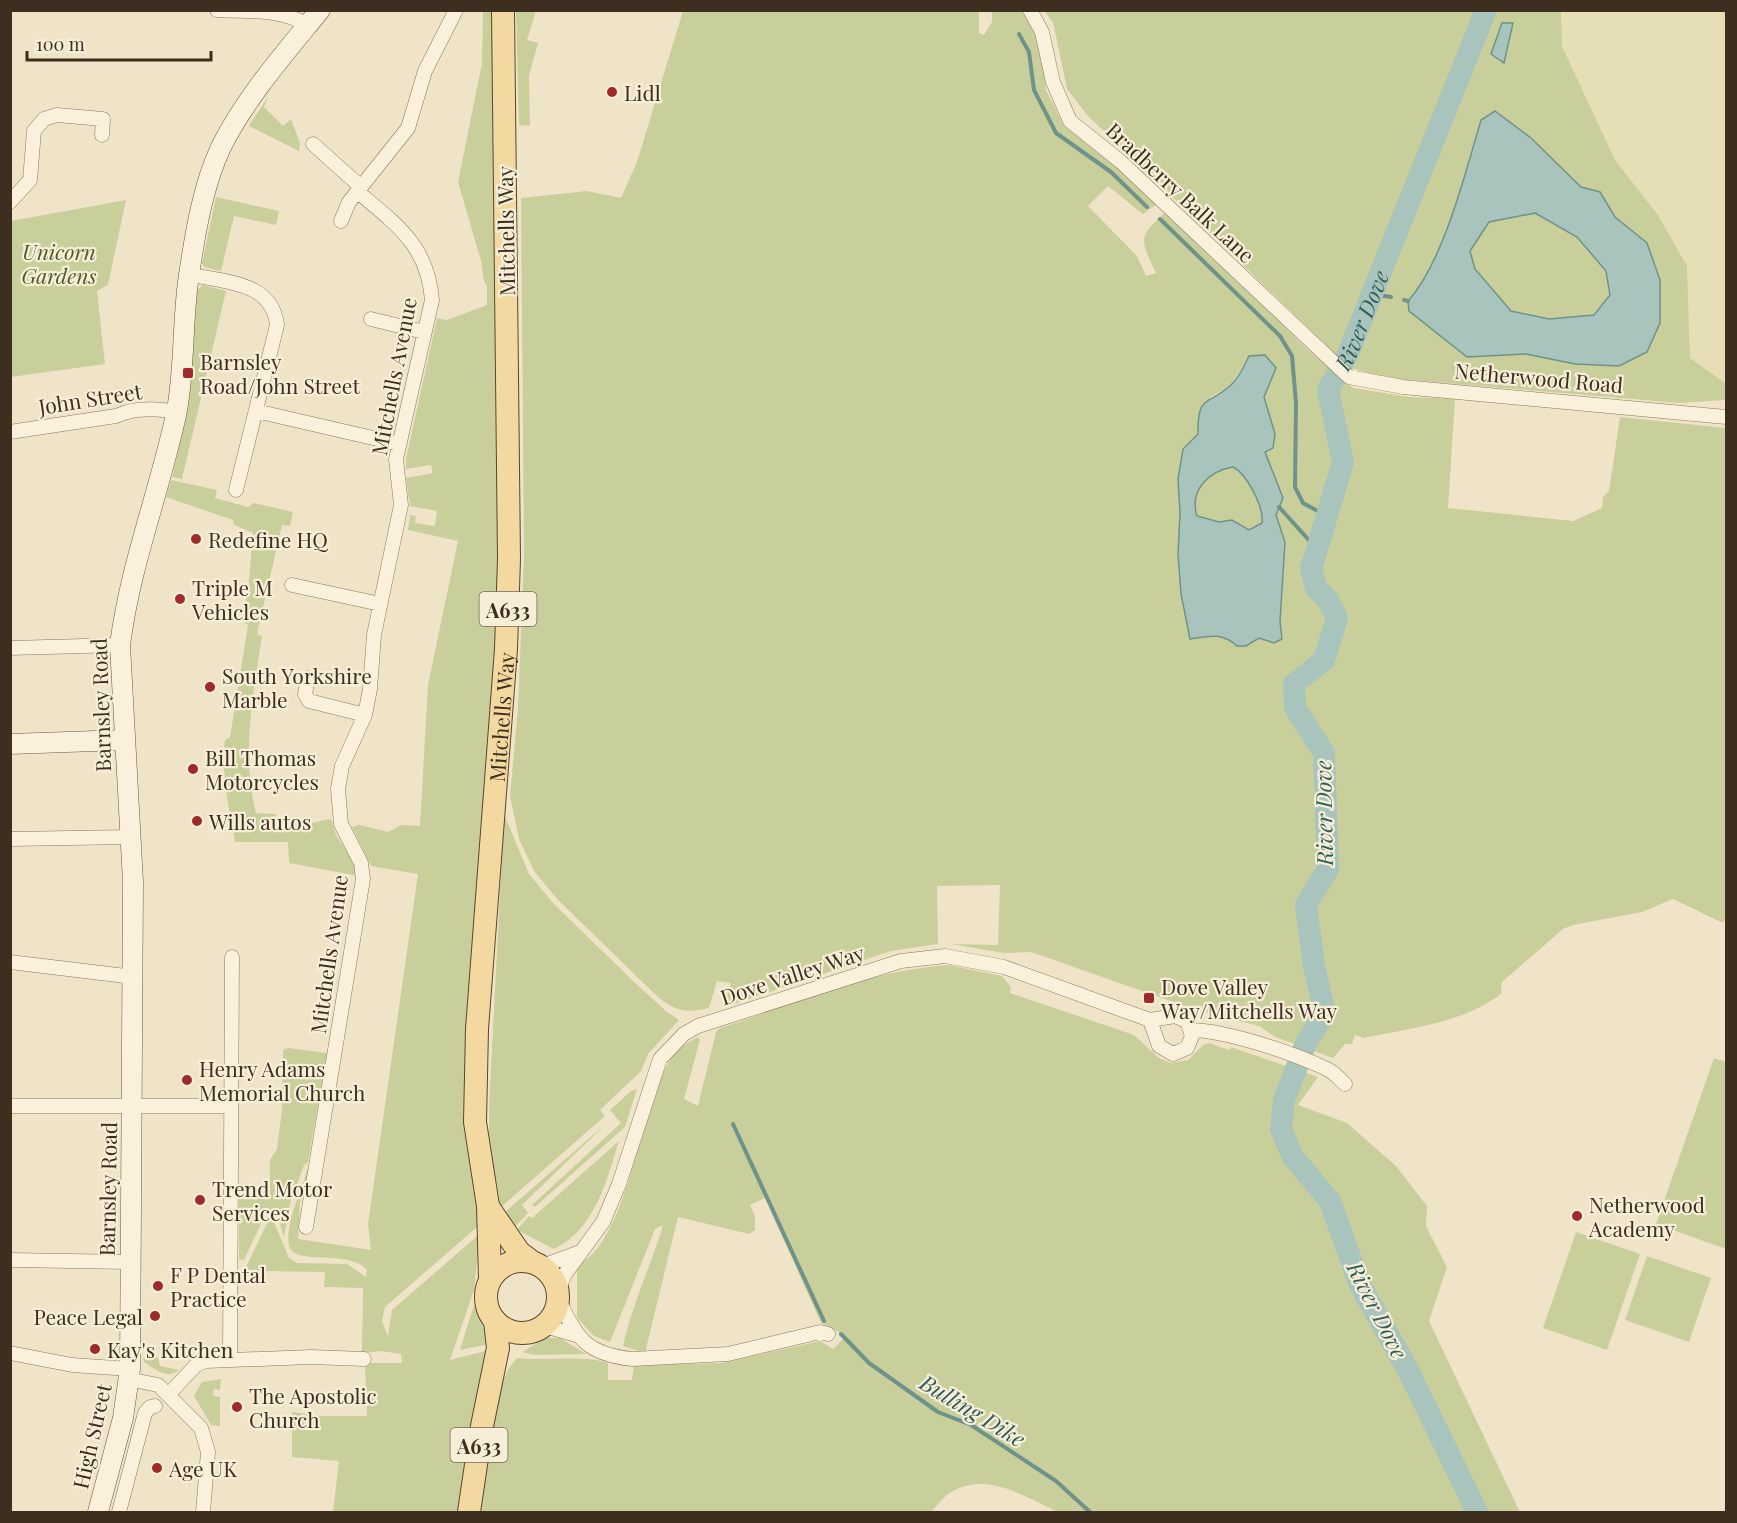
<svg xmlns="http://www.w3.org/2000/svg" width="1737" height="1523" font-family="'Playfair Display',serif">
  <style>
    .farmland { fill: #e6deb5 }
    .green { fill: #c9cf9b; fill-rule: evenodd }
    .water { fill: #a9c4bc; stroke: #6f938a; stroke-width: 1.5; fill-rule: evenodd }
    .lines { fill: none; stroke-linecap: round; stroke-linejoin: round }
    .stream { stroke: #6f938a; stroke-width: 4 }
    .river { stroke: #a9c4bc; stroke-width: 22 }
    .street-casing { stroke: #8d765c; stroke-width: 15 }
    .secondary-casing { stroke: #6f573f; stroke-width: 21 }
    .primary-casing { stroke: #5b4430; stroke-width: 24 }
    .street { stroke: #faf1dc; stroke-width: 14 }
    .secondary { stroke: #faf1dc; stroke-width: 20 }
    .primary { stroke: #f3d9a0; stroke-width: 22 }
    .poi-dot { fill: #9e2a2b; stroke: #f7eed8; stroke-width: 2 }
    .labels { text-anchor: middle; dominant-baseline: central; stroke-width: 4.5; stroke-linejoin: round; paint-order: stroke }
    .shield { fill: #f7eed8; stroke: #756857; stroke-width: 1.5 }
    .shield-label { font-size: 20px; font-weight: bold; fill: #3d2e20 }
    .poi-label { font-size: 21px; fill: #3d2e20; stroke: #f7eed8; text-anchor: start }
    .street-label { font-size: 21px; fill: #3d2e20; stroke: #f7eed8 }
    .park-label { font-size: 21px; font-style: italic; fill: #4d5a26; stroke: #f7eed8 }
    .water-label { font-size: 22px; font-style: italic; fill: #2f5d5a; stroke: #f7eed8 }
  </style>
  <rect width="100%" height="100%" fill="#f0e4c8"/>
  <path class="farmland" d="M1561,11H1726V384L1690,358L1687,266L1658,215L1615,160L1562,45Z"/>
  <path class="green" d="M483,11H496L502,446L483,1222L385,1307L382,1321L388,1336L392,1310L483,1231L479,1244L474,1290L450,1360L490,1350L460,1512H333L339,1461L292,1457V1412L321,1416H367L365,1363H402L401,1354L381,1351L362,1353L363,1288L324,1287L325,1272L248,1271L247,1265L271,1215L289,1258L297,1263L347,1264L366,1277L367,1270C348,1248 292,1267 289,1245C285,1220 302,1193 307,1169L310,1170L308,1186L300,1202L298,1239L371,1250L368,1224L418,874L371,866L352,827L359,825L388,832L401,825L420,826L428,685L458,541L408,530L410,515L416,516L415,523L435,526L437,511L410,506L406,478L433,473L431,465L406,469V459L437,318L447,320L487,305V286L484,281L481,261L458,182L482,63Z
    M516,11H536L527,40L538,43L529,76L530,126L519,125Z
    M683,11H979V33L984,35L992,22V11H1021L1034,26L1042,54L1046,90L1064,126L1111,160L1158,203L1143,214L1108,186L1088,206L1137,256L1146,276L1156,273C1140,239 1137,237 1167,211L1308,350L1353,388L1409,397L1455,399L1448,508L1573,521L1602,508L1603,497L1609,491L1620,417L1726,428V921L1721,922L1673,899L1642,912L1573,925L1563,929L1502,982L1501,994C1463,1023 1411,1028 1364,1038L1355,1035L1352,1044H1345L1333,1058L1275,1037L1259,1026L1199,1011L1031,952L1004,953L951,944L998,945L1000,885L937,886L938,944L891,951L728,1006L724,1005L731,983L717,981L709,1008C687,1013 677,1012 659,998L557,899L534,871L519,839L510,796L518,708L524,555L521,198L587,191L621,198L637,162ZM1249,356L1276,368L1264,397L1268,413L1265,452L1274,474L1276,515L1285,542L1282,603L1274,643L1259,638L1246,646H1237C1222,632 1208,636 1190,639L1178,554L1180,513L1210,397L1230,387Z
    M1044,11H1561L1562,46L1615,160L1658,215L1687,266L1690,358L1726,384V400L1679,403L1387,378L1350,368L1088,116L1067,89L1053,22ZM1481,120L1531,138L1581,187L1600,192L1615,217L1647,243L1575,364L1526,354L1467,357L1410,311L1408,301C1443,263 1465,171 1481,120Z
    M268,97L264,107L283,126L291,119L300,143L299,151L249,126Z
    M216,197L279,211L276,225L234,216L221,271L204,267L202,263Z
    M126,200L108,285L97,291L105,364L11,377V221Z
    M1535,213L1577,237L1606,271L1610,295L1594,315L1549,319L1511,311L1475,269L1470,251L1489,222Z
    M203,285L226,291L182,479L172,477L187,412L197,290Z
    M1233,467C1247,474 1264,507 1263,523L1249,530L1232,520L1219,522L1197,516C1189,490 1209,471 1233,467Z
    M171,480L217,490L215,498L248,507L254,503L293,512L290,526L282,525L257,634L262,636C253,695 241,754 256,813L276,814L275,818L281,819L284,816C299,830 312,822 331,819L336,835L357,867L358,876L289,863L288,842H235C230,808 220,775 225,740L230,737L248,625L241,621L248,591L253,533L234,525L233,520L166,497Z
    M504,814L529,874L554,904L633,981L667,1012L679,1020L648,1054L641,1071L600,1110L605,1116L500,1208L489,1150V1106Z
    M948,965L1002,976L1011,987L1010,993L1134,1035L1159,1058L1171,1063L1188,1060L1203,1045L1209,1043L1229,1050L1231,1047L1318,1077L1298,1105L1347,1123L1396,1166L1427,1206L1426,1226L1447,1267L1429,1321L1520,1512H1058C1025,1497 986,1470 950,1493C943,1497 937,1506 931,1512H479C483,1481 492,1375 518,1358C543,1361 588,1355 608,1363V1380H632L634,1365L722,1363L820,1341L833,1349L846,1336L821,1323L765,1198L750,1205L755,1216V1230L749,1234L678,1217L645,1353L623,1346C632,1304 651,1266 663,1225L655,1229L610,1342L594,1336L577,1318V1267C585,1260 595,1253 600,1245C637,1189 637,1117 670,1060C676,1049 687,1043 698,1037L700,1040L684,1099L698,1106L716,1032L720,1028C794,1004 871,970 948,965Z
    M288,1048L327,1053L308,1162L304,1165L290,1204L284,1237L277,1214L272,1211L266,1213L244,1260L239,1259V1199L270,1198V1160L277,1149L282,1110L283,1050Z
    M1714,1058L1726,1062V1249L1656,1224Z
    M637,1089L625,1127L535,1207L532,1205L621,1123L610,1110L631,1091Z
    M609,1121L522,1205L528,1213L514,1228L504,1213Z
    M619,1141C606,1182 595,1229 554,1249L517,1230L529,1216L532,1218Z
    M1576,1232L1640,1254L1607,1350L1543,1328Z
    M1647,1256L1711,1278L1689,1342L1625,1320Z
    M474,1305C479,1319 486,1330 489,1344L460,1350Z
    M544,1338H560L586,1354L533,1355L523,1352Z
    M158,1357L160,1366L179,1370C167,1380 155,1369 144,1362L143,1358Z
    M221,1379L220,1390L214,1389L213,1396L220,1397V1426L211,1425L194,1396L202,1382Z"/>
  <path class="water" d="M1502,23H1513L1504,63L1491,54Z
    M1495,111L1531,138L1581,187L1600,192L1615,217L1647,243L1660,280V323L1647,352L1619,366L1575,364L1526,354L1467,357L1409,311L1408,301C1443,263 1466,171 1481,120ZM1535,213L1577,237L1606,271L1610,295L1594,315L1549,319L1511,311L1475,269L1470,251L1489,222Z
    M1265,355L1276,368L1264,397L1275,434L1273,448L1265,452L1283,498L1276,515L1285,542L1280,622L1282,639L1274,643L1259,638L1246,646H1237C1222,632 1208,636 1190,639L1181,594L1178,554L1180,513L1178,479L1183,449L1198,434C1197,392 1210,406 1232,384C1240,376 1244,366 1249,356ZM1233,467C1247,474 1264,507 1262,523L1249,530L1232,520L1219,522L1197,516C1189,490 1209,471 1233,467Z"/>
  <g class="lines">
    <path class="stream" d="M1019,34L1029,52L1034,90L1056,133L1111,172L1147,207
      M1160,219L1280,336L1292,356L1296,403L1295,487L1303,503L1325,515
      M1373,294L1391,297
      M1404,300L1408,301
      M1279,507L1316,548
      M733,1124L824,1321
      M841,1334L869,1363L938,1412L971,1425L1056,1481L1090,1512"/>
    <path class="river" id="s1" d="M1477,1512L1408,1370L1360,1285L1330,1201L1293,1157L1281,1129L1284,1100L1306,1043L1325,1013L1314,966L1306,905L1328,869L1324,753L1295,708L1294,684L1324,660L1337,618L1328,600L1316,588L1311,569L1343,462L1328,390L1348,354L1486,10"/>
    <g class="street-casing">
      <path id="street" d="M217,10C250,12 279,8 308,25
        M1030,10L1042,32L1053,82L1070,121L1120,161L1349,377L1403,387L1726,417
        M313,144L361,187
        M10,202L30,180L34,131L44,119L57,115L103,119L102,135
        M341,221L349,202L408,128L425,71L456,10
        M189,274C225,283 272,281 277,325L236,490
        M371,319L424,332
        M256,411L399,444
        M10,432L116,416C135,407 156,408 177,412
        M292,585L380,604
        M10,648L120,645
        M308,678L305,694L309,701L365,715
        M10,839L130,837
        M10,962L134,977
        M1175,1016L1187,1021L1192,1036L1187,1048L1173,1054L1159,1046L1150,1020Z
        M1192,1030C1228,1031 1293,1053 1327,1069C1334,1072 1339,1079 1345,1084
        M10,1106H231
        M306,1227L363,879L361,863L341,824L338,789L342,766L365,715L370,689L374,635L401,505L396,459L432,300C428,246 397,225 358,192
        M10,1260L130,1262
        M542,1266L580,1252
        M558,1291L565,1274L603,1222L619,1184L660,1059L684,1034L698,1026L901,961L945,956L1004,967L1150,1020
        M559,1301C578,1339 586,1354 632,1359L728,1354L820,1332L828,1334
        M545,1326L576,1335
        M10,1353L72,1365L130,1369
        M230,1360L232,957
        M128,1379L158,1385L201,1428L208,1452L203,1512
        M169,1394L197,1364L206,1361L311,1357L364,1359
        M119,1512L145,1413L150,1407L155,1406"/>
    </g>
    <g class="secondary-casing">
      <path id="secondary" d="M10,744L124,740
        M98,1512L123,1418L130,1369L133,882L120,645C130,566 159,493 176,415C185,373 182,319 189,275C195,234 203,185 221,147C246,97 285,53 320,10"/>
    </g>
    <g class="primary-casing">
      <g id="primary">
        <path d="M489,1208L519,1252L531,1261"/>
        <circle cx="522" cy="1297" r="36"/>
        <path id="s2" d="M490,1279L488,1206L475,1122L477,1029L506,649L509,559L503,10"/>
        <path d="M469,1512L481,1431L498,1348L495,1321"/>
      </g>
    </g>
    <use href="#street" class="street"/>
    <use href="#secondary" class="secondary"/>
    <use href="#primary" class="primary"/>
  </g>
  <g class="poi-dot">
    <circle cx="612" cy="92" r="6"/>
    <rect x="182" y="367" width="12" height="12" rx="3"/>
    <circle cx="196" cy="539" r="6"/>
    <circle cx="180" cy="599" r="6"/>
    <circle cx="210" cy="687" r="6"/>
    <circle cx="193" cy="769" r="6"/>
    <circle cx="197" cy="821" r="6"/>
    <rect x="1143" y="992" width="12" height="12" rx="3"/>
    <circle cx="187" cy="1080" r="6"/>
    <circle cx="200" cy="1200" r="6"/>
    <circle cx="1577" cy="1216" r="6"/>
    <circle cx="158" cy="1286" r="6"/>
    <circle cx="155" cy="1316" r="6"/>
    <circle cx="95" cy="1349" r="6"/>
    <circle cx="237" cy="1407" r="6"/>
    <circle cx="157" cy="1468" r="6"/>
  </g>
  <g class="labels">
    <g class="shield">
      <rect x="479.5" y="592" width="57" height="34" rx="4.5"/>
      <rect x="450.5" y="1428" width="57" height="34" rx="4.5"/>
    </g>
    <g class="shield-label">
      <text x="508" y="609">A633</text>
      <text x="479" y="1445">A633</text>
    </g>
    <g class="poi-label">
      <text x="624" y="92">Lidl</text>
      <text x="200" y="361">Barnsley<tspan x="200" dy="24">Road/John Street</tspan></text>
      <text x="208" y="539">Redefine HQ</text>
      <text x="192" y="587">Triple M<tspan x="192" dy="24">Vehicles</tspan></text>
      <text x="222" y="675">South Yorkshire<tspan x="222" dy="24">Marble</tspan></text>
      <text x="205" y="757">Bill Thomas<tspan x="205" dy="24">Motorcycles</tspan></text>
      <text x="209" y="821">Wills autos</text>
      <text x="1161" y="986">Dove Valley<tspan x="1161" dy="24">Way/Mitchells Way</tspan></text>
      <text x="199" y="1068">Henry Adams<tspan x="199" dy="24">Memorial Church</tspan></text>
      <text x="212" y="1188">Trend Motor<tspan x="212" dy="24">Services</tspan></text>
      <text x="1589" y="1204">Netherwood<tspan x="1589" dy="24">Academy</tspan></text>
      <text x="170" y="1274">F P Dental<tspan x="170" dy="24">Practice</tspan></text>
      <text x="143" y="1316" text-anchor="end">Peace Legal</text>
      <text x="107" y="1349">Kay's Kitchen</text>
      <text x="249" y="1395">The Apostolic<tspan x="249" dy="24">Church</tspan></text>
      <text x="169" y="1468">Age UK</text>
    </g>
    <g class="street-label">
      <text transform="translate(1181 192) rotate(43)">Bradberry Balk Lane</text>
      <text transform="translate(505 231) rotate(-91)">Mitchells Way</text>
      <text transform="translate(393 376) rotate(-79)">Mitchells Avenue</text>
      <text transform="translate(1539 377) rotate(5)">Netherwood Road</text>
      <text transform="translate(90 398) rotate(-9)">John Street</text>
      <text transform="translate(100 705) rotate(-92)">Barnsley Road</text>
      <text stroke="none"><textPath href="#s2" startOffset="564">Mitchells Way</textPath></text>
      <text transform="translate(328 954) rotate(-82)">Mitchells Avenue</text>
      <text transform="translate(792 974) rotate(-18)">Dove Valley Way</text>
      <text transform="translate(107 1189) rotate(-89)">Barnsley Road</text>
      <text transform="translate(91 1436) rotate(-77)">High Street</text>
    </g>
    <g class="park-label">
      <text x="59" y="251">Unicorn<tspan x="59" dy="24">Gardens</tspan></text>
    </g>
    <g class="water-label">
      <text stroke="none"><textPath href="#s1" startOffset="1306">River Dove</textPath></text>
      <text transform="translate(1323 813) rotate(-91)">River Dove</text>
      <text transform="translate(1378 1310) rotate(63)">River Dove</text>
      <text transform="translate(973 1410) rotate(31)">Bulling Dike</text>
    </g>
  </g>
  <rect width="1737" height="1523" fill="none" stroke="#3d2e20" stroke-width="24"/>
  <path d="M27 51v9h184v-9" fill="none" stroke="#3d2e20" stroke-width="3"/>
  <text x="36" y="51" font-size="18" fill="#3d2e20" stroke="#f7eed8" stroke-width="4.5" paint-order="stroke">100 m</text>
</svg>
